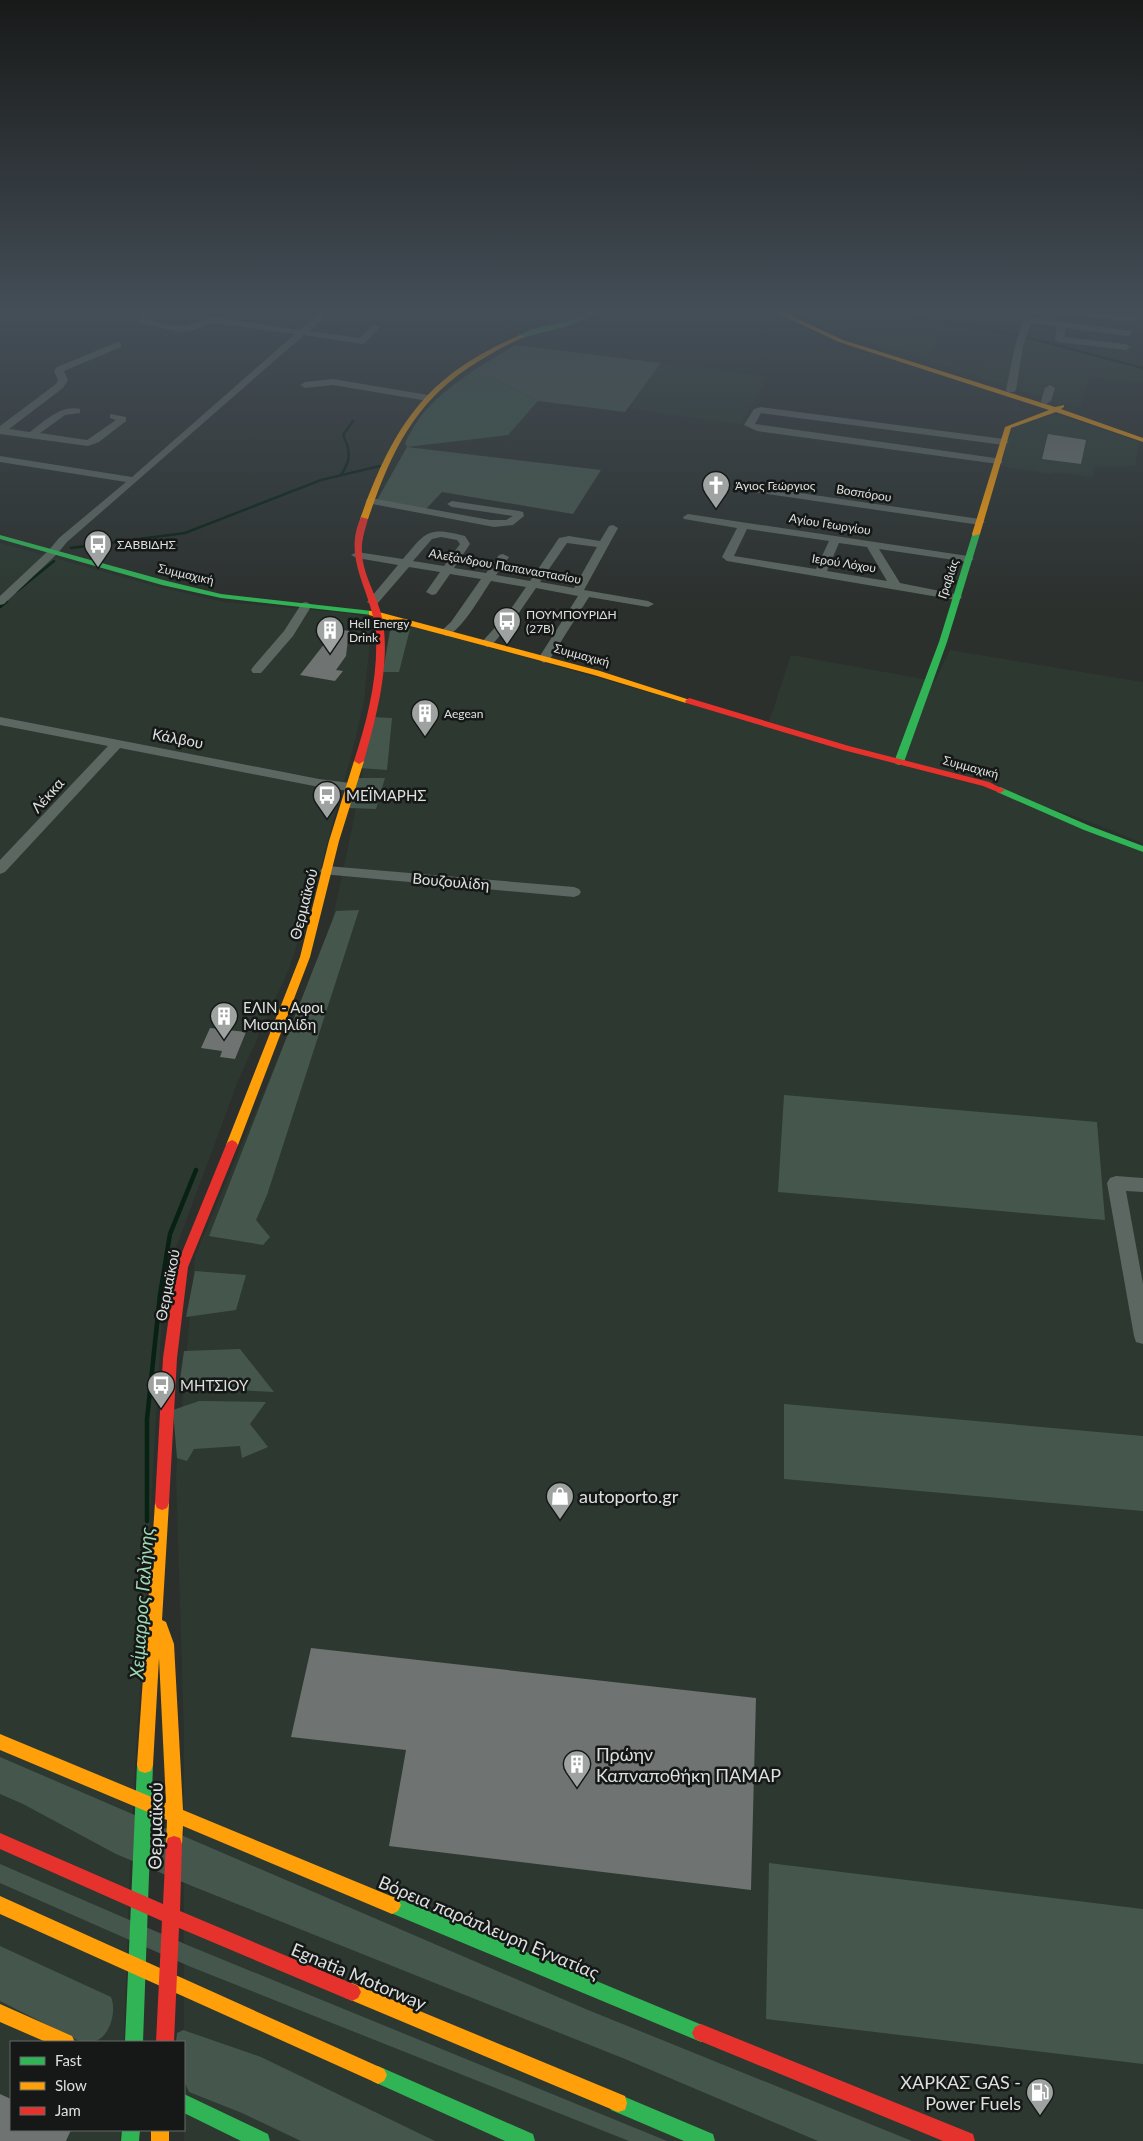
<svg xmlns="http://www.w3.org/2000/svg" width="1143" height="2141" font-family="Lato,sans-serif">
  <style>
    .built { fill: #2c3830 }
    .green { fill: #45574c }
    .forest { fill: #3d5747 }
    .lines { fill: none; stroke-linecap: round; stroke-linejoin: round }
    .stream-far1 { stroke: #072113; stroke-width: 2.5 }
    .stream { stroke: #072113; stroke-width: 4.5 }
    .building { fill: #6f7371 }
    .street { fill: #5d6761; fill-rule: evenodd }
    .fast { fill: #30b455; fill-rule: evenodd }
    .slow { fill: #ff9f0a; fill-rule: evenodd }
    .jam { fill: #e5322d; fill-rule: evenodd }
    .labels { text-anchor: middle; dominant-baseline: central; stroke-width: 5; stroke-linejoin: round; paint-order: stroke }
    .far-poi-label { font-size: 12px; fill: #dce0de; stroke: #151816; text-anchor: start }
    .far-street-label { font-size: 12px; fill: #dce0de; stroke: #151816 }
    .street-label { font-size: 15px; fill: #dce0de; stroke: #151816 }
    .poi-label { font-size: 15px; fill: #dce0de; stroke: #151816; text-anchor: start }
    .near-poi-label { font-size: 18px; fill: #dce0de; stroke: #151816; text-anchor: start }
    .near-street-label { font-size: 18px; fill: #dce0de; stroke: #151816 }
    .near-water-label { font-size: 19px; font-style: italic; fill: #9fd8b5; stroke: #151816 }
  </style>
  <rect width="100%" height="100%" fill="#2b302d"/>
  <path class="built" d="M792,310H862L944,322L929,355L982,371L986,358L1014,362L1022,336L1143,366V383L1088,377L1080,409L850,336L805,318Z
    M661,363L768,377L741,424L629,409Z
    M1057,415L1140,442L1135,466L1111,467L1095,466L1093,477L1054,472L1052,474L1001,466L1010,430L1046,417Z
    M0,543L159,587L224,602L347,613L371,618L372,622L364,701L354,745L314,892L289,969L238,1081L169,1267L162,1317L131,1838L124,2042H11V2130H121L120,2141H0Z
    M394,620L993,790L1143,852V2141H184V1736L176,1474L195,1256L329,936L352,828L363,769L360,768L391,625Z
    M950,650L1143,682V843L1069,814L769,722L791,655L935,681Z"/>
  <path class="green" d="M515,345L661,363L625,412L538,401L476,369Z
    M407,447L601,470L573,514L442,492L425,510L377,500Z
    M391,625L410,629L399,672H383Z
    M371,717L392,718L387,770L360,768Z
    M354,778H385L376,809L349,808Z
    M359,910L267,1195L256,1220L270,1237L263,1245L209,1236L336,911Z
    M784,1095L1097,1122L1105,1220L778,1192Z
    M195,1271L246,1275L236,1310L186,1317Z
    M240,1349L274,1392L179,1387L184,1351Z
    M199,1401L266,1402L250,1424L268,1447L242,1458L240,1446L194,1449L187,1461L177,1458L173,1410Z
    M784,1404L1143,1436V1511L784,1479Z
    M0,1757L588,2010L912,2141H818L625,2059L192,1886L116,1854L23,1804L0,1794Z
    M769,1863L1143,1909V2064L766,2019Z
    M0,1864L192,1947L667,2141H629L191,1967L0,1883Z
    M0,1946L111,1997C117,2011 110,2038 93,2042C90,2043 84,2042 81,2042L0,2001Z
    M183,2030L261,2057L435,2141H301L242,2113L189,2092L184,2081V2042H176L177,2033Z"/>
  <path class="forest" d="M476,369L538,401L508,435L407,447L405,443C422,407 444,391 476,369Z"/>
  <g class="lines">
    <path class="stream-far1" d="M868,310L1013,334L1143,368
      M0,316L17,310
      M341,475C351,460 351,451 343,435L353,421
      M71,548L185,533L321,480L380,466
      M17,591L54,561
      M0,607L7,601"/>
    <path class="stream" d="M147,1521V1419L160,1295L170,1234L196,1170"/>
  </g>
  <path class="building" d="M1048,434L1086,440L1081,464L1042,459Z
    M336,629L349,631L346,656L336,670L343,671L335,681L300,675Z
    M210,1028L246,1032L235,1059L220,1057L222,1051L201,1048Z
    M311,1648L756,1698L751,1890L389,1846L406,1750L291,1737Z
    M0,2094L11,2099V2130H71L66,2141H0Z"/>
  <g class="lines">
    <path class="street" d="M140,310H150L145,315V319L169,325L186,326L213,317L300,330L322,310H332L309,331L360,338L373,325L380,327L365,343L362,344L304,335L67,542L57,554L4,604L0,605V596L49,550L59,538L126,482L0,462V456L132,477L295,334L213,323L193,330L181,332L138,323L137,314Z
      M1027,310H1035L1033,318L1131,331V335L1128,336L1066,328L1064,337L1126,344L1130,347L1126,350L1059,342L1055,339L1057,326L1031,323L1023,346L1016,390L1014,392H1008L1006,390L1015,346Z
      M1052,310H1081L1132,316L1136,319L1132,322L1056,313Z
      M118,342L121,343V347L64,371L68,380L63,388L9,429L30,432C45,421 60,405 80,409V413L65,415L40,433L87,440L116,420L110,418V414L126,417V421L99,442L88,446L0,434V426L56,384L58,380L54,371L57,367Z
      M333,379L428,395L433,398L428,401L333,385L305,388L300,385L305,382Z
      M1050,385L1055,388L1051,401L1046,404L1043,403L1041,401L1045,388Z
      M761,407L1004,439L1009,442L1004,445L761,413L755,424L1002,459V463L998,464L757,431L744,425L754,409Z
      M744,485L980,519L985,522L980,525L740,490L739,488L740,486Z
      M371,498L490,520H506L513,516L452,507L447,504L452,501L519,511L523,512L524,516L513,525L494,527L367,503L366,501L367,499Z
      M688,514L968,556L974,559L968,562L879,549L900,583L960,595L962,597L960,599L956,600L727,561L722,557L737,528L684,519L683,517ZM747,529L829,541L816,569L734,556ZM839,543L867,547L887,581L827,571Z
      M613,525L618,528L584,590L648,601L654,604L648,607L589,597L550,659L544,663L538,659L578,596L536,588L516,617L491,646L487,647L481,643L508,613L526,587L491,581C482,594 461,632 446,636L440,632L451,622L481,579L450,574L436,594L432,595L426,592L440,572L409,567L377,604L373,605L367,602L398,565L357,558L351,555L357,552L403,559C426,532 427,526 465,536L470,544L454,568L486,573L499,555L503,554L509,557L496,575L530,581L559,538L569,536L600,541L609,526ZM441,537L457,540L460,544L444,566L413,561L432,539ZM567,543L597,547L574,588L540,582Z
      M306,602L312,605L293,636L261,673H253L251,670L253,667L284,631L302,603Z
      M0,717L319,779L350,783L357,787L350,791L319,787L120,748L5,872L0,874V860L108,746L0,725Z
      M327,866L574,887L579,889L581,892L579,895L574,897L322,874L320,871L322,868Z
      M1116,1176L1143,1178V1192L1126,1191L1143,1284V1344L1136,1342L1134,1336L1107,1183L1110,1178Z"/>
    <path class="fast" d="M591,310H598C577,328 547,330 522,338L519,336C540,322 569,327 591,310Z
      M973,532L980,534L947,642L904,762L899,765L896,764L894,762L939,642Z
      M0,535L167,581L221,594L372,611L376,613L372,615L221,598L162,585L0,539Z
      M1000,787L1090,826L1143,846V852L1084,830L997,792V788Z
      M145,1757L151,1759L153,1765L143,2042H125L137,1765L139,1759Z
      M392,1896L707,2027L710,2033L707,2039L701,2042L386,1911L383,1905L386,1899Z
      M378,2066L533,2134L535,2141H505L372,2081L369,2075L372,2069Z
      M184,2094L268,2134L270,2141H241L184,2113Z
      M618,2094L713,2134L715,2141H684L611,2110L609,2103L611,2096Z
      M122,2130H140L139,2141H121Z"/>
    <path class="slow" d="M770,310H779L843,340L1055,407L1064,405V407L1061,409L1143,438V442L1056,412L1011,428L980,534L973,536L972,534L1005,427L1049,410L839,342Z
      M520,335L525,336C519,340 511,343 505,346C492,353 480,360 468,368C411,407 390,456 368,519L361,521L360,519C394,425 425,376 520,335Z
      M369,611H375L600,671L693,701L692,703H686L594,675L369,615Z
      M359,758L364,761L339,841L310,957L238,1145L236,1148H228L226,1145L300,957L329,841L354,761Z
      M162,1496L167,1498L169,1503L162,1620L166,1622L174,1644L183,1810L398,1899L401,1905L398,1911L392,1914L183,1826L182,1844L180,1850L174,1852L168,1850L166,1844L167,1820L0,1750V1734L166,1803L159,1658L153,1765L151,1771L145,1773L139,1771L137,1765L155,1503L157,1498Z
      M0,1896L384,2069L387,2075L384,2081L378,2084L372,2081L0,1914Z
      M352,1983L625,2096L627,2103L625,2110L618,2112L346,1998L343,1992L346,1986Z
      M0,2004L72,2036L75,2042H46L0,2022Z
      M151,2130H169V2141H151Z"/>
    <path class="jam" d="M361,517L368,519C365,530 361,541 362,553C363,577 379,598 383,622C390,667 376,718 364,761L359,764L354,761C367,721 378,678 376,636C374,593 341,561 361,517Z
      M689,698L849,746L989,782L1005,790L1000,793L983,786L843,750L686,703L685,701Z
      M232,1140L236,1142L238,1145L188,1267L177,1358L169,1503L167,1508L162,1510L157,1508L155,1503L163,1358L176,1267L226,1145L228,1142Z
      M0,1833L163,1904L166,1844L168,1838L174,1836L180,1838L182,1844L180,1911L358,1986L361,1992L358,1998L352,2001L179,1928L174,2042H156L162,1921L0,1849Z
      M701,2024L973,2134L975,2141H943L695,2039L692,2033L695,2027Z"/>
  </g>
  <linearGradient id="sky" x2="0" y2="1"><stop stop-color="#181a19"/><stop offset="0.51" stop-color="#444e57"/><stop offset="1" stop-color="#444e57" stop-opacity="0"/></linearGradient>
  <rect width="1143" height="610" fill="url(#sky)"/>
  <defs>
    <g id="church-pin" transform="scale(1.4375)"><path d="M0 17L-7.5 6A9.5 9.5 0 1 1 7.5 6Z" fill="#9ea2a0" stroke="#151816"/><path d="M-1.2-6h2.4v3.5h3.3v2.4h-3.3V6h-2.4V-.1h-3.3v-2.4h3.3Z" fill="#fff"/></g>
    <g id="bus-pin" transform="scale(1.4375)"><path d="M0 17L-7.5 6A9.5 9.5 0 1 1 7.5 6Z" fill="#9ea2a0" stroke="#151816"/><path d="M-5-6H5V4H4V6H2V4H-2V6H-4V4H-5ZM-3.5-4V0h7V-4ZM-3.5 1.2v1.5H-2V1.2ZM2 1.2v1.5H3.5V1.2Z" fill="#fff"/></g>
    <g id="building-pin" transform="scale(1.4375)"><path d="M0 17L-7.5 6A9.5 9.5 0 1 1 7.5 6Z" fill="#9ea2a0" stroke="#151816"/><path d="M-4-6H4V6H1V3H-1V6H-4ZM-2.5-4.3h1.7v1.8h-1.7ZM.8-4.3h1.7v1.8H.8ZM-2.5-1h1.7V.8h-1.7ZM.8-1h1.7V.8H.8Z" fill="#fff"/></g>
    <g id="shop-pin" transform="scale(1.4375)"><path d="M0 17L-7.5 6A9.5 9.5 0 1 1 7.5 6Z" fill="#9ea2a0" stroke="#151816"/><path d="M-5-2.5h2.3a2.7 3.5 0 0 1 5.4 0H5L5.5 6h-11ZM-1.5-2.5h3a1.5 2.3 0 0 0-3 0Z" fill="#fff"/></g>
    <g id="fuel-pin" transform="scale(1.4375)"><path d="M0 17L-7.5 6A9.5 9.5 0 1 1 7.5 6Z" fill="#9ea2a0" stroke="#151816"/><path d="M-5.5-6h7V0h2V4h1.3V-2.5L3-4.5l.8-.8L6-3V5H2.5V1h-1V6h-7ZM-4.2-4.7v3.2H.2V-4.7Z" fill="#fff"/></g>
  </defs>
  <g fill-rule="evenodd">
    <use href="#church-pin" x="716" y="485"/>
    <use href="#bus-pin" x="98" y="544"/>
    <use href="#bus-pin" x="507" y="621"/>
    <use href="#building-pin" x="330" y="630"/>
    <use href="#building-pin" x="425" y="713"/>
    <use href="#bus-pin" x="327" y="795"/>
    <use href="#building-pin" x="224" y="1016"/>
    <use href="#bus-pin" x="161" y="1385"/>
    <use href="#shop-pin" x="560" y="1496"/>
    <use href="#building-pin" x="577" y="1764"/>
    <use href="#fuel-pin" x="1040" y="2092"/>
  </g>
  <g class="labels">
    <g class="far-poi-label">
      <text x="735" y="485">Άγιος Γεώργιος</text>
      <text x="117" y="544">ΣΑΒΒΙΔΗΣ</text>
      <text x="526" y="614">ΠΟΥΜΠΟΥΡΙΔΗ<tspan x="526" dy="14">(27Β)</tspan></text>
      <text x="349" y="623">Hell Energy<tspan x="349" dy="14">Drink</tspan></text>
      <text x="444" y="713">Aegean</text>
    </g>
    <g class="far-street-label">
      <text transform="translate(864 493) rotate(9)">Βοσπόρου</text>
      <text transform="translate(830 524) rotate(9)">Αγίου Γεωργίου</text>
      <text transform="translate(844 563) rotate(9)">Ιερού Λόχου</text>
      <text transform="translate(505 566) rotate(10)">Αλεξάνδρου Παπαναστασίου</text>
      <text transform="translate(186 574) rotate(13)">Συμμαχική</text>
      <text transform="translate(948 579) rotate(-72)">Γραβιάς</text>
      <text transform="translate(582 655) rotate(15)">Συμμαχική</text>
      <text transform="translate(971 767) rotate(15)">Συμμαχική</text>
    </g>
    <g class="street-label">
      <text transform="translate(178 738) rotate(11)">Κάλβου</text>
      <text transform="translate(47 795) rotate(-48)">Λέκκα</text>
      <text transform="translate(451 881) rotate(5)">Βουζουλίδη</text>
      <text transform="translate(303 904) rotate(-76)">Θερμαϊκού</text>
      <text transform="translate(167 1285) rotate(-79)">Θερμαϊκού</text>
    </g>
    <g class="poi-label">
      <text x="346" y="795">ΜΕΪΜΑΡΗΣ</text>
      <text x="243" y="1007">ΕΛΙΝ - Αφοι<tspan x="243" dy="17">Μισαηλίδη</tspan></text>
      <text x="180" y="1385">ΜΗΤΣΙΟΥ</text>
    </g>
    <g class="near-poi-label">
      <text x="579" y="1496">autoporto.gr</text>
      <text x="596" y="1754">Πρώην<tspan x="596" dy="21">Καπναποθήκη ΠΑΜΑΡ</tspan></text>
      <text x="1021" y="2082" text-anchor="end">ΧΑΡΚΑΣ GAS -<tspan x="1021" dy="21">Power Fuels</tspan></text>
    </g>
    <g class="near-street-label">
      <text transform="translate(155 1826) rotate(-89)">Θερμαϊκού</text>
      <text transform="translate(489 1927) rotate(23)">Βόρεια παράπλευρη Εγνατίας</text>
      <text transform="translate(359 1976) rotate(23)">Egnatia Motorway</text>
    </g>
    <g class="near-water-label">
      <text transform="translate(141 1603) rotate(-86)">Χείμαρρος Γαλήνης</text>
    </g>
  </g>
  <rect x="10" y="2041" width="175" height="90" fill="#151816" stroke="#656866"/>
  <rect x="20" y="2057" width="25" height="8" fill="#30b455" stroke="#656866"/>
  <text x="55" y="2066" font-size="15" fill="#dce0de">Fast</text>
  <rect x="20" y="2082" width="25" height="8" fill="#ff9f0a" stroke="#656866"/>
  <text x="55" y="2091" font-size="15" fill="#dce0de">Slow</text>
  <rect x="20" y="2107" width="25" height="8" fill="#e5322d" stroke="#656866"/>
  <text x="55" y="2116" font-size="15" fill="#dce0de">Jam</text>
</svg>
